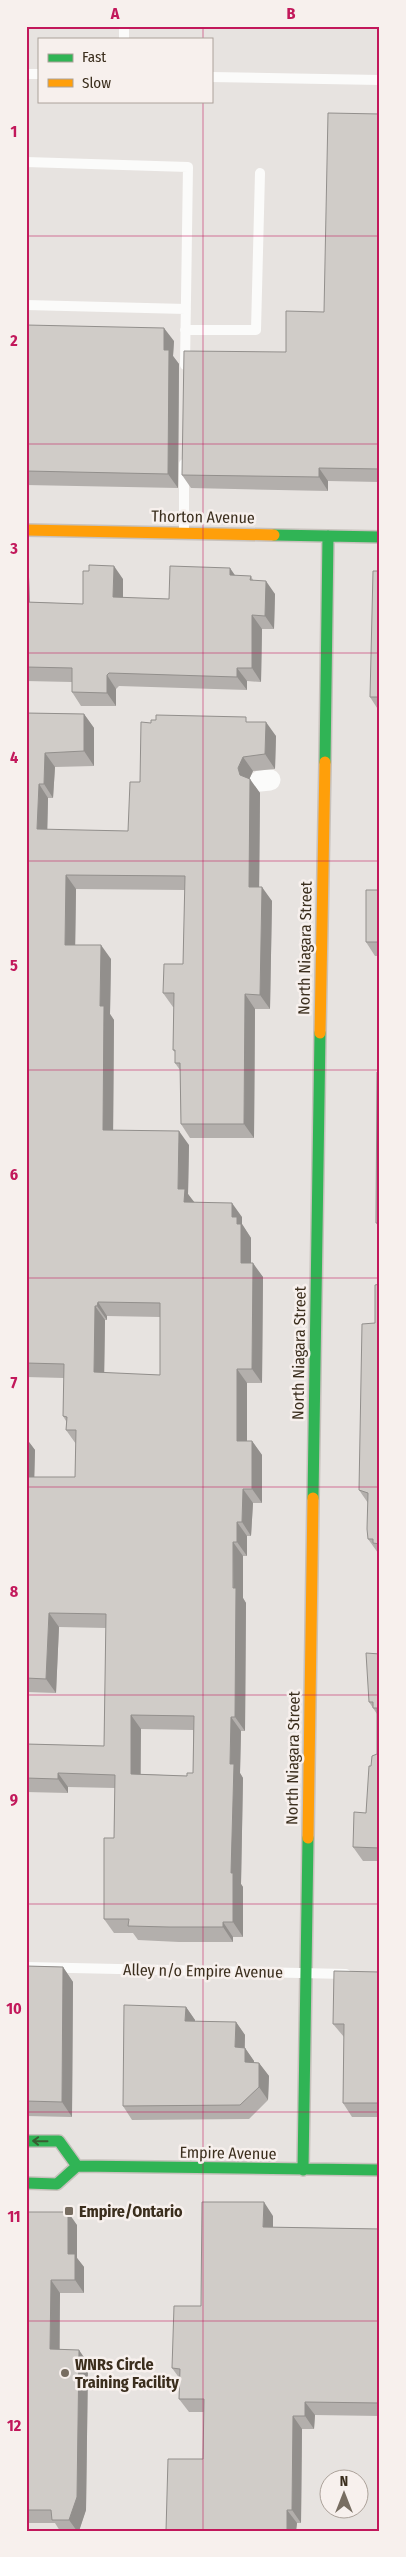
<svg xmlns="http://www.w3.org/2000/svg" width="406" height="2557" font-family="'Fira Sans Condensed',sans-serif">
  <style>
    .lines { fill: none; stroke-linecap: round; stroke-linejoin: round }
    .fast-casing { stroke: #c7c1bc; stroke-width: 14 }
    .slow-casing { stroke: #c7c1bc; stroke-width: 14 }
    .lane { stroke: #fbfbfa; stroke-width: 10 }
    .street { stroke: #fbfbfa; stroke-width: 21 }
    .fast { stroke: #30b455; stroke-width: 11 }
    .slow { stroke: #ff9f0a; stroke-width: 11 }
    .wall { fill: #b3afac; fill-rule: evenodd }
    .shaded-wall { fill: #928f8c }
    .building { fill: #d0ccc8; stroke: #928f8c; fill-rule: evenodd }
    .oneway { stroke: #375d31 }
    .grid { fill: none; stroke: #c2185b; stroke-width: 1; stroke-opacity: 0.55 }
    .poi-dot { fill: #776d61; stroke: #f7f0ed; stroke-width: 2 }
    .labels { text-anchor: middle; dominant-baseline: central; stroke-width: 5; stroke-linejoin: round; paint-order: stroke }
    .street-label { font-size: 16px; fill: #3b2e1d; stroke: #f7f0ed }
    .poi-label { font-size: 16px; font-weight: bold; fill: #3b2e1d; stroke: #f7f0ed; text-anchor: start }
    .neatline { fill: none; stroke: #c2185b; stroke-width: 2 }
    .grid-label { font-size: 16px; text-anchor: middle; font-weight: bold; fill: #c2185b }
  </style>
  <rect width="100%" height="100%" fill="#e7e3e0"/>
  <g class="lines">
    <g class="fast-casing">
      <path id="fast" d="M274,535L380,537
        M325,762L328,536
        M313,1498L320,1033
        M26,2141H59L77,2166
        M303,2170L308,1838
        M26,2183L57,2184L77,2166L380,2170"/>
    </g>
    <g class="slow-casing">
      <path id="slow" d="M26,530L274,535
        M320,1033L325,762
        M308,1838L313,1498"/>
    </g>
    <path class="lane" d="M124,39V26
      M26,74H39
      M211,77L380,80
      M26,162L188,167L185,365
      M26,305L186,309
      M185,330H256L260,173
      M184,532V464
      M26,1967L346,1974"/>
    <path class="street" d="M260,781L270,780"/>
    <use href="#fast" class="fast"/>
    <use href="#slow" class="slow"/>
  </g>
  <path class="wall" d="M380,114V482L328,481V491L191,488L182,475L286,352L324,312Z
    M26,325L174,341L173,356L179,364L178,488L26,485Z
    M380,571V711H379L370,697Z
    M26,573L29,577L30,602L83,604L123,579V598L169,599L235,576H251L253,580L275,594L274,629H262L261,682L247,681V690L119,686L116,689V706H81L72,692V682L26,681Z
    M26,713L84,714L94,728V766L55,767L53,798H48L47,830L128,831L140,782L151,723L250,722L276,736L275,769L253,771L249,779L260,793L259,887L272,901L270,1009H255L254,1138H190L181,1124L180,1070L175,1063V1052L173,1050L174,1007H173L163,993L183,964L185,890L76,889L75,945L111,959L110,1014L114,1020L113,1130L189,1145L188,1194L194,1203L242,1217V1224L251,1238V1263L263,1277L262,1383H247V1441H252L262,1455V1503H253L251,1536H247V1556H243V1598L246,1603L245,1731H241L240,1773L243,1778L241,1884L243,1887V1937H233V1942H179L138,1940L133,1933H114L104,1919L114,1838L115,1788L68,1787V1793L26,1792V1438L35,1450L34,1477H75L76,1444L66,1430V1421L63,1416L64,1378L26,1377ZM107,1316L160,1317V1375L104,1373L105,1320H107ZM59,1627L106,1628L104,1746L27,1744V1692L56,1693ZM141,1729L193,1730V1773L187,1776L141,1774Z
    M380,890V1010L378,1007V956H375L366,942Z
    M380,1072V1229L376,1223Z
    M380,1284V1553H378L368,1539V1503L359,1490L375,1323Z
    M380,1654V1861H363L353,1847L366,1813L371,1766L377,1754V1714L369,1702Z
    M26,1966L63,1967L73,1982L72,2117L26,2116Z
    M380,1972V2117H352L343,2103L344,2037L333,2024Z
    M186,2007L195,2020V2022H236L245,2035V2048L254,2061V2062L259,2063L269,2076L268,2100L249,2119L132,2120L123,2106Z
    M26,2212L77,2225V2258L84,2267V2293H60V2349L88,2363L86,2510L79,2531H60L55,2523H26Z
    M273,2216V2227L380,2229V2416L315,2415L314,2429H302L301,2523H297L296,2531H166L203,2459L204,2412H189L179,2399L180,2379L172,2368L201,2306Z"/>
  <path class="shaded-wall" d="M164,328L174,341L173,356L179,364L178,488L168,474L164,350Z
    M319,468L328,481V491L319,477Z
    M114,566L123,579V611L113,597Z
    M230,568L239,581L230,575Z
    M26,573L29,577L30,615L26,609Z
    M266,581L275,594L274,629L265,616Z
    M252,615L262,629L261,682L252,668Z
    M237,668L247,681V690L237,677Z
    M107,675L116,689V706L107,693Z
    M84,714L94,728V766L84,751Z
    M266,722L276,736L275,769L265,754Z
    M45,753L55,767L53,798L44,784Z
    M243,757L253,771L248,782L250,779L260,793L259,901L249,887L240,775L238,768Z
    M39,784L48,798L47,844L37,829Z
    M66,875L76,889L75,959L65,945Z
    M262,887L272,901L270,1009L260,995Z
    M101,945L111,959L110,1014L114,1020L113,1144L103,1130L100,1006Z
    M245,994L255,1009L254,1138L244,1124Z
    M179,1131L189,1145L188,1194L195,1203L184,1202L178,1189Z
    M232,1203L242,1217V1224L251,1238V1277L241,1263L232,1217Z
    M253,1263L263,1277L262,1383L252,1369Z
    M98,1302L107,1316V1320L97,1306Z
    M95,1306L105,1320L104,1386L94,1372Z
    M237,1369L247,1383V1455L237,1441Z
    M26,1438L35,1450L34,1491L26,1480Z
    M252,1441L262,1455V1503L252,1489Z
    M243,1489L253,1503L251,1536L242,1522Z
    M237,1522L247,1536V1556L237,1542Z
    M233,1542L243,1556V1598L246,1603L245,1731L235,1717Z
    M49,1613L59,1627L56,1693L46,1679Z
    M26,1690L27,1692L26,1758Z
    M131,1715L141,1729L140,1788L131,1774Z
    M231,1717L241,1731L240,1773L243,1778L241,1884L243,1887V1937L233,1922L231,1873L230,1764Z
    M58,1773L68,1787V1793L58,1779Z
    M223,1922L233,1937V1942L223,1927Z
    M63,1967L73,1982L72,2117L62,2102Z
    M186,2007L195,2020V2035L185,2021Z
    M236,2022L245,2035L244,2060L235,2047Z
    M245,2048L254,2061V2075L245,2062Z
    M259,2063L269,2076L268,2100L259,2087Z
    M264,2202L273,2216V2240L263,2227Z
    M68,2212L77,2225V2258L84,2267V2293L75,2280L68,2254Z
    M51,2280L60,2293L59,2362L50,2349Z
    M79,2350L88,2363L86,2510L79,2531H77L69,2520Z
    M305,2402L315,2415L314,2429L305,2416Z
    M293,2416L302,2429L301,2523L292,2510Z
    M287,2510L297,2523L296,2531H287Z"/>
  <path class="building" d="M328,113L380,114V469L319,468V477L182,475L184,351L286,352V311L324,312Z
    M26,325L164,328V350H169L168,474L26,471Z
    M89,565L114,566L113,597L169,599L170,566L230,568V575L251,576L250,580L266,581L265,616L252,615V668H237V677L109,673L107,675V693L72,692V668L26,667V602L83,604V571H89Z
    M373,571H380V697H370Z
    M26,713L84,714V751L45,753L44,784H39L37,829L128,831L130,782H140L141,722L151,723V720H156V715L246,717V722H266L265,754L243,757L238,768L240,775L250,779L249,887H262L260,995L245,994L244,1124H181L180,1063H175V1050H173L174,993H163L164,964H183L185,876L66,875L65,945H101L100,1006H104L103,1130L179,1131L178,1189H185L184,1202L232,1203V1217H237V1224H241V1263H253L252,1369H237V1441H252V1489H243L242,1522H237V1542H233V1588H236L235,1717H231L230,1764H234L231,1873H233V1922H223V1927H169L128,1926L129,1919H104V1838H114L115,1775L58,1773V1779L26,1778V1744L104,1746L106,1614L49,1613L46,1679L26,1678V1477H75L76,1430H66L67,1417L63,1416L64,1364L26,1363ZM98,1302L160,1303V1375L94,1372L95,1306H97ZM131,1715L194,1716L193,1773H187V1776L131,1774Z
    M366,890H380V1007H378V942H366Z
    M377,1072H380V1223H376Z
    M380,1284V1544L373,1543V1539H368L367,1529L368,1493L359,1490L362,1324L375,1323V1285Z
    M366,1653L380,1654V1848L353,1847L354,1812L366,1813L369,1766H371L372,1756L377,1754V1708H373V1702H369Z
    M26,1966L63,1967L62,2102L26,2101Z
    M334,1971L380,1972V2103H343L344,2024H333Z
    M124,2005L186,2007L185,2021L236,2022L235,2047L245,2048V2062L259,2063V2087L240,2105L123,2106Z
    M202,2202H264L263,2227L380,2229V2403L305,2402V2416H293L292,2510H287V2531H166L168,2459H203L204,2399H179L180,2369L172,2368L174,2306H201Z
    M26,2212H68V2254H75V2280H51L50,2349L79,2350L77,2497L69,2520H52L51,2510H26Z"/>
  <defs><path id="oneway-shaft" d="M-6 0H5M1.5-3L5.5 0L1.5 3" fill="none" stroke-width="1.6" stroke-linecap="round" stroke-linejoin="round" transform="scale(1.25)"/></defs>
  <use class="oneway" href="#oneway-shaft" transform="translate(40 2141) rotate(-179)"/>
  <path class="grid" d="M203,26V39M203,101V2531M26,236H380M26,444H380M26,653H380M26,861H380M26,1070H380M26,1278H380M26,1487H380M26,1695H380M26,1904H380M26,2112H380M26,2321H380"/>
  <g class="poi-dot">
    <rect x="64" y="2206" width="10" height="10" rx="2.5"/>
    <circle cx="65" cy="2373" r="5"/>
  </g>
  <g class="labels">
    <g class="street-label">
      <text transform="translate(203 517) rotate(1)">Thorton Avenue</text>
      <text transform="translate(305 948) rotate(-89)">North Niagara Street</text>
      <text transform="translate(299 1353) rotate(-89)">North Niagara Street</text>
      <text transform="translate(293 1758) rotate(-89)">North Niagara Street</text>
      <text transform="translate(203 1971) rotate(1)">Alley n/o Empire Avenue</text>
      <text transform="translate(228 2153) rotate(1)">Empire Avenue</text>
    </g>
    <g class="poi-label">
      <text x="79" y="2211">Empire/Ontario</text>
      <text x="75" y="2364">WNRs Circle<tspan x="75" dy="18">Training Facility</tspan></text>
    </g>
  </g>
  <rect width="406" height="2557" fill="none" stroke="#f7f0ed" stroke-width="55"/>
  <rect x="38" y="38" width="175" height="65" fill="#f7f0ed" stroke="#aca29a"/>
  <rect x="48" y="54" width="25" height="8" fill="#30b455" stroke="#aca29a"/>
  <text x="82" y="62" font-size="15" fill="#3b2e1d">Fast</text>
  <rect x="48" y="79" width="25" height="8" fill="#ff9f0a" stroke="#aca29a"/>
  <text x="82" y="88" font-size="15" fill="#3b2e1d">Slow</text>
  <g transform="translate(344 2494)"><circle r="24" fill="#f7f0ed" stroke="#aca29a"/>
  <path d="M0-4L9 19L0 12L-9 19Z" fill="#776d61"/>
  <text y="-8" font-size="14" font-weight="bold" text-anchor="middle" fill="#3b2e1d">N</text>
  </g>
  <rect x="28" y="28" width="350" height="2502" class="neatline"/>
  <g class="grid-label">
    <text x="115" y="19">A</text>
    <text x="291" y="19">B</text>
    <text x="14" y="137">1</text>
    <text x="14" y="346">2</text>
    <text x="14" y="554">3</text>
    <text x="14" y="763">4</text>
    <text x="14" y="971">5</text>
    <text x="14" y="1180">6</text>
    <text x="14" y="1388">7</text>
    <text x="14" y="1597">8</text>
    <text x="14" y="1805">9</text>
    <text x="14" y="2014">10</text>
    <text x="14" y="2222">11</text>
    <text x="14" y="2431">12</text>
  </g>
</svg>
